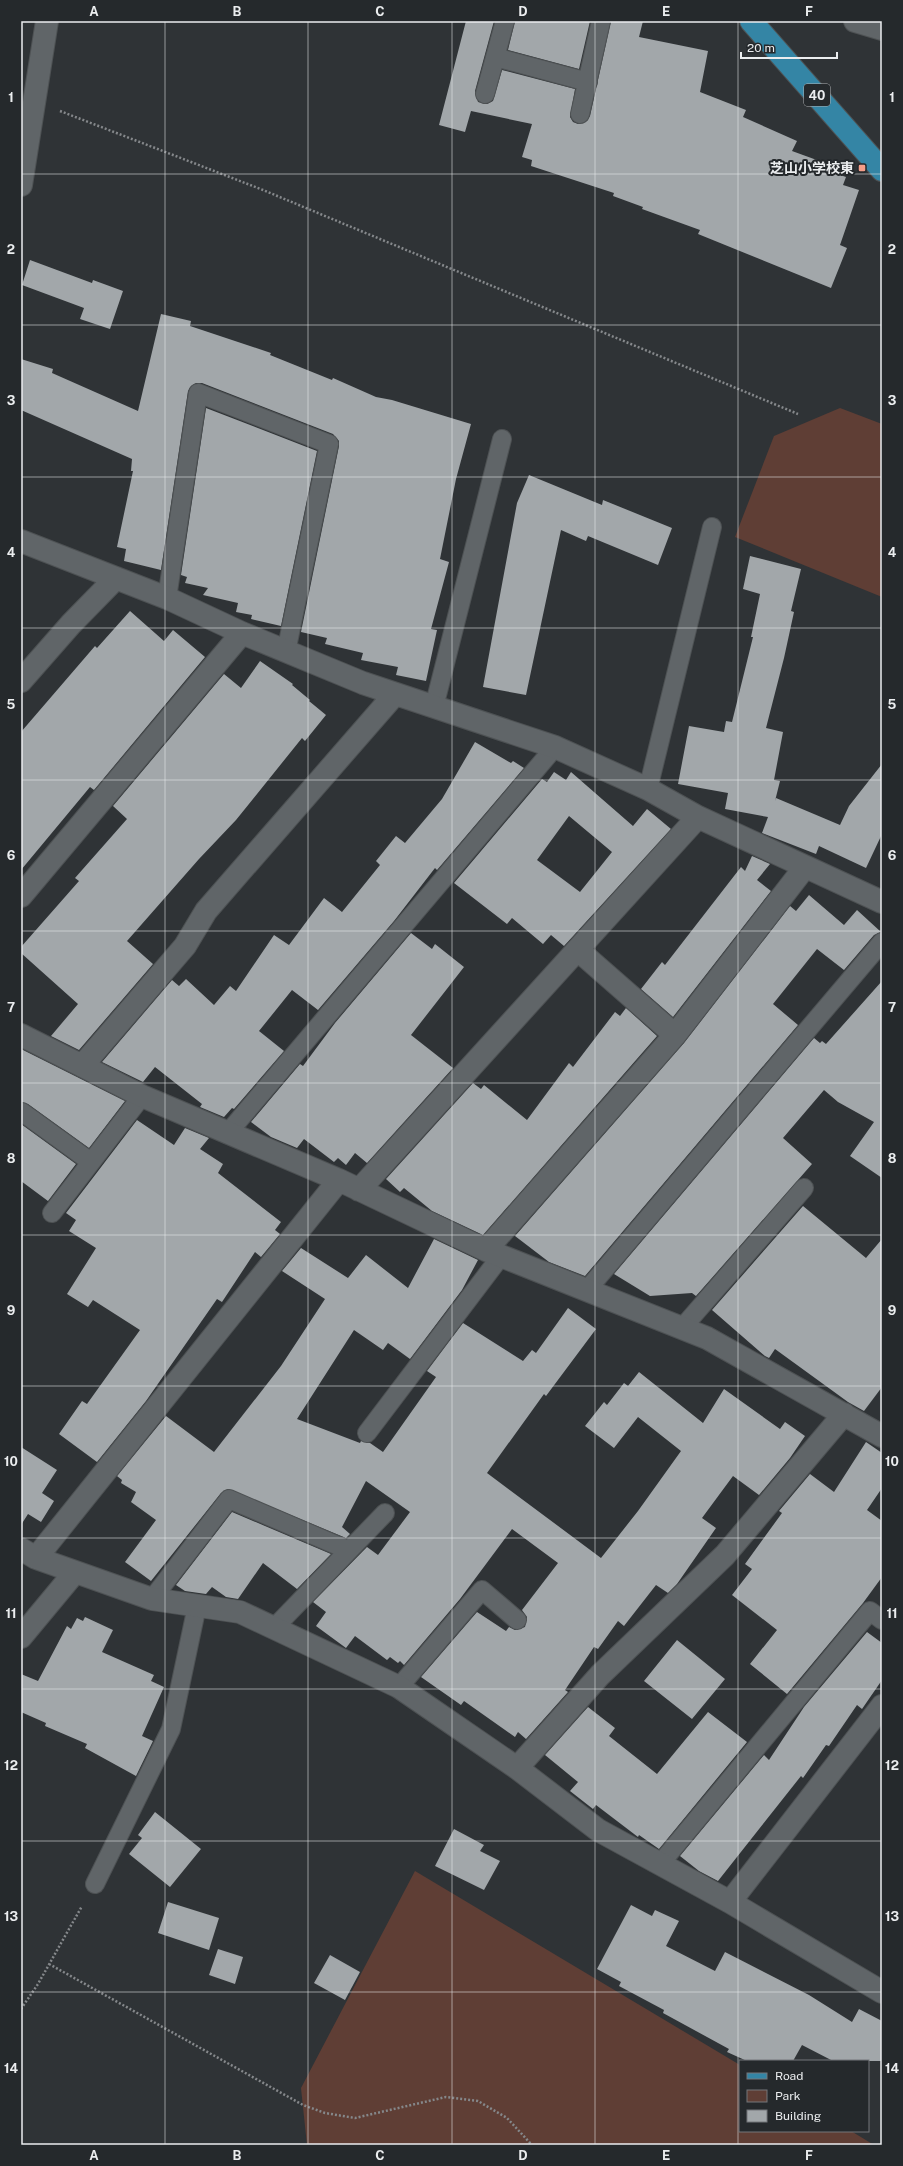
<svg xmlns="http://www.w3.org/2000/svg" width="903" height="2166" font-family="'Public Sans','Noto Sans JP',sans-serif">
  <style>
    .green { fill: #5f3e35 }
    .building { fill: #a2a7aa; fill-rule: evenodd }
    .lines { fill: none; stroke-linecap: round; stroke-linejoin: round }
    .lane-casing { stroke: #4e5254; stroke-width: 20 }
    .street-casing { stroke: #4e5254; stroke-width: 24 }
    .primary-casing { stroke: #4e5254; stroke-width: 24 }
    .path { stroke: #85888b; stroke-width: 2.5; stroke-dasharray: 2 2; stroke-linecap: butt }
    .lane { stroke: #606568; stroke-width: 18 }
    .street { stroke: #606568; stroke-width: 22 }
    .primary { stroke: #3485a5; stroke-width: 22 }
    .grid { fill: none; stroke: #ebedef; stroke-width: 1; stroke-opacity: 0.55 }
    .poi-dot { fill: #f49e89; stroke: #25292c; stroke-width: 1.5 }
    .labels { text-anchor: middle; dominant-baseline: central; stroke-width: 4; stroke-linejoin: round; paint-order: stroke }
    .shield { fill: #25292c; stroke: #b0b2b4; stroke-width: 1 }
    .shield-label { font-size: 13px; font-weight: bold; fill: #ebedef }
    .poi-label { font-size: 14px; font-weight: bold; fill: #ebedef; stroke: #25292c; text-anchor: end }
    .neatline { fill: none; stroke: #ebedef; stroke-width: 1.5 }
    .grid-label { font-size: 13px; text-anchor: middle; font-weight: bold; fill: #ebedef }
  </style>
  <rect width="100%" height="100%" fill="#2f3336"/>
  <path class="green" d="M840,408L882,424V597L735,537L774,436Z
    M415,1871L740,2065V2131H851L874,2145H307L301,2088Z"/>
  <path class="building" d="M466,21H494L475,91L478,102L487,104L493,101L502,70L575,89L570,117L573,122L578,124L587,121L590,116L611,21H643L639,37L708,51L700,92L746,110L743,117L797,141L792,151L825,163L823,169L846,177L843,185L859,190L840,245L847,248L831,288L698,234L700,230L642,209L643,207L613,196L614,193L531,166L532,160L522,157L532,124L471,111L465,132L439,125Z
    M515,21H590L579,69L508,50Z
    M30,260L92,283L93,280L123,291L110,329L80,319L84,308L22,285Z
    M161,314L191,321L190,326L271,353L270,355L332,380L333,378L376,397L392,400L471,424L456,479L440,559L449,562L431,629L437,630L426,681L396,675L398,667L361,660L363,653L325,644L327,638L301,632L339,446V441L333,434L202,383H196L191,386L188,391L161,570L124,561L126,549L117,547L133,471H131L132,459L21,410V359L53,369L52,373L138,411Z
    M206,408L317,451L281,626L251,619L252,615L236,612L238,603L203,595L208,588L185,583L187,577L181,575Z
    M529,475L602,505L603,500L672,528L658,565L588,536L586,541L561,530L526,695L483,687L517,503Z
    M750,556L801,569L791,611L794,612L784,658L766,728L783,732L774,780L780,781L775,801L776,798L840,825L849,806L882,764V834L866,868L819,846L816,854L762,833L768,817L725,809L728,793L678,784L689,726L724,732L726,721L732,722L753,637H751L760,594L743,589Z
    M130,611L164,641L173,630L205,657L94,790L90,787L21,870V732L95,646L97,648Z
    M260,661L293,684L292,685L310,700L309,701L326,715L305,741L302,738L236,820L199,859L127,941L153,964L79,1050L51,1036L78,1004L21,953V947L79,881L75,878L127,819L113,806L224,674L241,688Z
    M475,742L511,763L513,761L524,768L437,870L435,868L394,921L318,1010L292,990L259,1031L284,1051L234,1109L232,1108L224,1117L200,1107L202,1104L155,1067L143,1082L102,1062L172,980L179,986L186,979L214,1005L230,986L236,991L274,935L289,945L324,898L342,912L380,865L376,861L396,836L405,843L442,799Z
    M554,772L566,780L571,772L633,826L647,809L671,829L564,946L551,935L543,944L512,918L507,924L454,883L542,779L547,782ZM569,816L612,852L580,892L537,860Z
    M752,856L770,864L757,880L771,891L673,1017L641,989L662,962L665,965L741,867L745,871Z
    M809,895L844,925L857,910L881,932L874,935L844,970L817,949L773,1004L798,1025L585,1276L549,1262L515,1236L684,1043L790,906L796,911Z
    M411,933L432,949L435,944L464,967L411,1035L453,1068L367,1163L355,1153L346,1165L338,1158L334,1162L304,1139L297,1148L271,1137L251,1122L300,1064L303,1066L335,1023Z
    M882,981V1178L850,1156L874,1122L838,1102L824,1090L783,1138L812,1164L696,1296L692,1293L650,1296L614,1274L814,1038L820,1043L822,1041L826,1044Z
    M626,1008L657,1036L483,1235L432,1211L404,1188L400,1192L386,1179L473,1083L481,1089L484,1085L527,1120L569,1063L573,1067L615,1012L620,1016Z
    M21,1049L125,1101L89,1148L28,1104L21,1102Z
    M137,1120L174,1145L185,1128L209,1138L200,1149L223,1164L218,1173L281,1222L275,1230L280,1234L261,1257L255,1252L222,1302L217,1299L146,1401L97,1462L59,1434L82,1401L87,1404L140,1330L93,1300L88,1307L67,1294L96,1248L69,1231L76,1220L66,1213Z
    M21,1124L76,1164L48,1201L21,1181Z
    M803,1206L866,1258L882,1239V1387L864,1411L848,1402L775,1349L769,1358L765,1356L712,1310Z
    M434,1239L478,1260L462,1290L410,1359L388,1343L383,1350L354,1330L297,1419L360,1443L361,1441L370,1443L383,1452L436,1377L427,1371L463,1323L523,1361L532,1350L536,1353L568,1308L596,1329L546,1396L544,1394L487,1473L601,1558L638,1511L681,1451L638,1417L614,1448L585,1426L604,1402L607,1405L624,1383L628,1386L639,1372L703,1423L724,1389L780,1429L785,1422L805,1436L790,1458L759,1495L733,1476L702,1518L716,1528L677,1584L668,1593L656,1585L624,1626L618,1621L598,1649L594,1647L565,1690L568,1692L526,1739L518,1732L515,1737L464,1701L461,1705L421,1677L477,1612L506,1631L509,1627L515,1630L525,1627L527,1617L522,1610L558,1563L512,1529L460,1599L404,1665L400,1661L398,1663L390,1657L387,1660L355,1636L346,1648L316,1626L326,1612L313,1602L367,1547L378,1555L410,1512L366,1481L342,1527L350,1534L346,1538L228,1489L221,1493L151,1581L125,1562L156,1520L131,1502L136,1492L121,1483L122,1480L117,1476L166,1416L214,1452L281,1366L325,1299L282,1271L301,1248L348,1278L366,1255L408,1288Z
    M866,1442L882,1453V1488L867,1510L882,1521V1577L863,1603L787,1694L750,1664L777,1630L732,1595L752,1569L745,1564L782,1513L779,1511L810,1474L834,1492Z
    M21,1447L57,1470L42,1493L54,1501L41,1522L28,1514L21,1525Z
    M232,1512L331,1554L297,1589L263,1563L238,1599L226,1597L212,1587L206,1594L185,1591L176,1585Z
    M85,1617L113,1630L102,1652L154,1675L151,1681L164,1687L142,1736L153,1741L136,1776L85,1748L87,1744L45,1726L46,1723L21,1712V1674L38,1681L67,1626L71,1629L77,1618L83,1621Z
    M867,1632L882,1643V1680L862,1709L857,1705L829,1746L826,1745L803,1778L801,1776L718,1881L699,1871L680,1856L764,1755L769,1760L804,1707Z
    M677,1640L725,1679L692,1719L644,1681Z
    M588,1707L615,1728L609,1736L657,1774L708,1712L747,1742L659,1849L639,1835L638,1837L596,1805L593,1809L570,1791L578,1782L545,1755Z
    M155,1812L201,1849L170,1887L129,1854L142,1838L138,1835Z
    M454,1829L484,1845L480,1851L500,1861L484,1890L435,1866Z
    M168,1902L219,1918L209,1950L158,1933Z
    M631,1905L652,1916L655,1910L679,1921L666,1946L715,1971L725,1952L809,1995L852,2022L859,2009L882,2021V2061H833L802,2045L793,2061H747L727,2052L729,2049L663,2013L664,2010L619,1986L621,1982L597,1969Z
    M218,1949L243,1957L235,1984L209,1975Z
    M330,1955L360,1972L345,2000L314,1983Z"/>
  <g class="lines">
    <g class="lane-casing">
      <path id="lane" d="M495,57L588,82
        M485,94L505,21
        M580,114L601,21
        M167,598L198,393L329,444L286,652
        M434,707L502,439
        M648,789L712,527
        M22,1112L91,1162
        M227,1134L555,747
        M52,1213L142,1096
        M587,1290L882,942
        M682,1328L804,1188
        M367,1433L501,1256
        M152,1599L229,1499L348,1550
        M274,1628L385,1513
        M399,1687L482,1590L517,1620
        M660,1864L870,1611L882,1620
        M95,1884L171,1729L197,1606"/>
    </g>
    <g class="street-casing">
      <path id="street" d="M855,21L882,29
        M21,185L47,21
        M21,541L167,598L242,633L363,683L555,747L648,789L698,817L882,902
        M21,681L71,624L116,578
        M21,896L242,633
        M578,950L675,1035
        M21,1035L142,1096L339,1180L486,1250L707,1338L882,1436
        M82,1066L185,946L206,911L395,694
        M359,1190L698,817
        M486,1250L675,1035L805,867
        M21,1549L36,1558L152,1599L240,1612L399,1687L517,1768L598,1830L730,1902L882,1992
        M36,1558L339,1180
        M21,1637L75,1572
        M517,1768L600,1675L725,1555L844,1414
        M730,1902L882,1706"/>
    </g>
    <g class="primary-casing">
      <path id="primary" d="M751,21L882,170"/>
    </g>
    <path class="path" d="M60,111L263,190L798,414
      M49,1964L303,2105L325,2113L355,2118L446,2097L478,2101L507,2118L532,2145
      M21,2009L38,1984L82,1906"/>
    <use href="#lane" class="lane"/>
    <use href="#street" class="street"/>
    <use href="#primary" class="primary"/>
  </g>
  <path class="grid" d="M165,21V2145M308,21V2145M452,21V2145M595,21V2145M738,21V2145M21,174H882M21,325H882M21,477H882M21,628H882M21,780H882M21,931H882M21,1083H882M21,1235H882M21,1386H882M21,1538H882M21,1689H882M21,1841H882M21,1992H882"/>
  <rect class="poi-dot" x="858" y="164" width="8" height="8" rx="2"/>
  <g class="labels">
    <rect class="shield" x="804" y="84" width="26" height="22" rx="3"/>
    <g class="shield-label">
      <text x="817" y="95">40</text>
    </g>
    <g class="poi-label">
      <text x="854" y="168">芝山小学校東</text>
    </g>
  </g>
  <rect width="903" height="2166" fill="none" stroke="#25292c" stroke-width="44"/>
  <rect x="739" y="2060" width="130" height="72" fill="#25292c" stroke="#74777a"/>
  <rect x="747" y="2073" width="20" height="6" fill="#3485a5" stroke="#74777a"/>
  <text x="775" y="2080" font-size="12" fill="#ebedef">Road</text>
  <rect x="747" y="2090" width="20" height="12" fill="#5f3e35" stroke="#74777a"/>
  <text x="775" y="2100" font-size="12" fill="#ebedef">Park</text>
  <rect x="747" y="2110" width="20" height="12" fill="#a2a7aa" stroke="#74777a"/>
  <text x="775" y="2120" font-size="12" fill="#ebedef">Building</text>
  <path d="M741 52v6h96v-6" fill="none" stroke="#ebedef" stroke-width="2"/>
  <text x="747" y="52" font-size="12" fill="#ebedef" stroke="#25292c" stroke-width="3" paint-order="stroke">20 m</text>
  <rect x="22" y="22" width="859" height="2122" class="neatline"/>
  <g class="grid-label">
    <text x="94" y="16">A</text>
    <text x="237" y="16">B</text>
    <text x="380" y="16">C</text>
    <text x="523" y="16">D</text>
    <text x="666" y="16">E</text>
    <text x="809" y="16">F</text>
    <text x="11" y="102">1</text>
    <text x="892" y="102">1</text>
    <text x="11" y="254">2</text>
    <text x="892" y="254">2</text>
    <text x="11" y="405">3</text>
    <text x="892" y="405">3</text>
    <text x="11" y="557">4</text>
    <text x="892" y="557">4</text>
    <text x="11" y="709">5</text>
    <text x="892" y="709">5</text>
    <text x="11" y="860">6</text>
    <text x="892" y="860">6</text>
    <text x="11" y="1012">7</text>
    <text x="892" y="1012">7</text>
    <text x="11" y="1163">8</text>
    <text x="892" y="1163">8</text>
    <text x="11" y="1315">9</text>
    <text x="892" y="1315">9</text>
    <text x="11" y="1466">10</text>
    <text x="892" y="1466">10</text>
    <text x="11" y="1618">11</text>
    <text x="892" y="1618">11</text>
    <text x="11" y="1770">12</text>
    <text x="892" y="1770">12</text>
    <text x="11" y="1921">13</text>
    <text x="892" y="1921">13</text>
    <text x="11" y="2073">14</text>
    <text x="892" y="2073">14</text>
    <text x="94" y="2160">A</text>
    <text x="237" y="2160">B</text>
    <text x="380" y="2160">C</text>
    <text x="523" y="2160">D</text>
    <text x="666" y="2160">E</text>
    <text x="809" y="2160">F</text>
  </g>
</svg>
